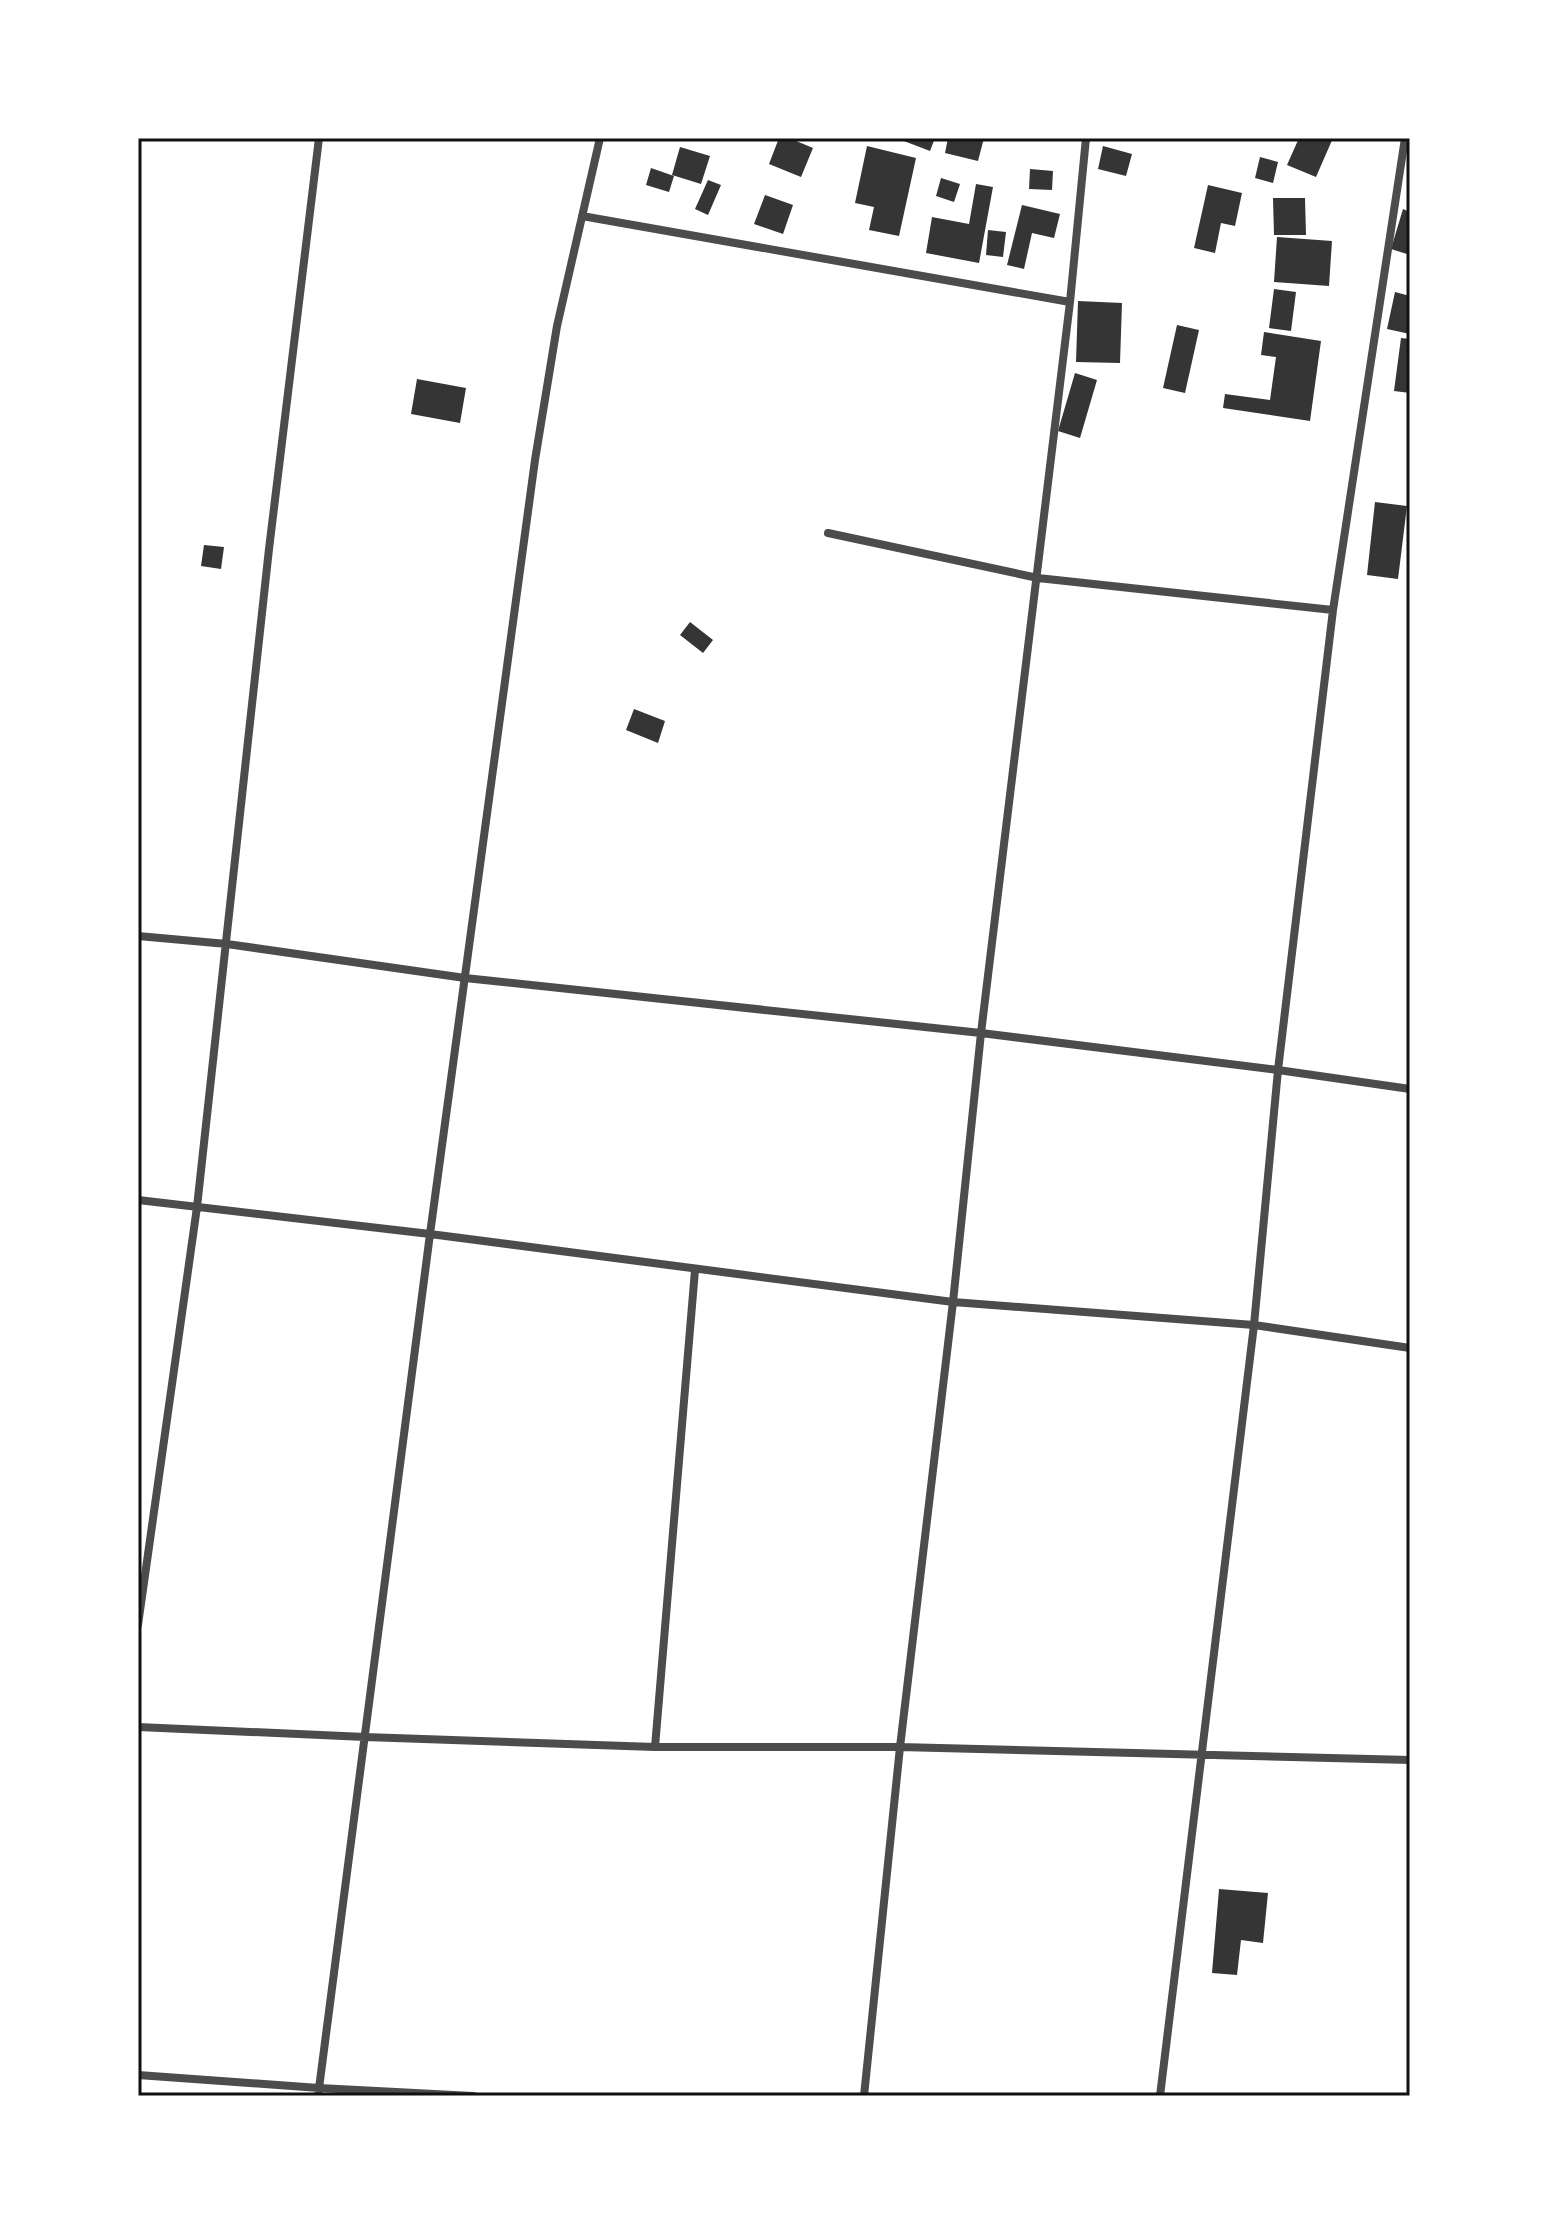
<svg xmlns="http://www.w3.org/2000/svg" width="1548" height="2234" font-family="'Noto Serif',serif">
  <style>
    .building { fill: #353535 }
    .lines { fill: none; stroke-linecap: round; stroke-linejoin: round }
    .minor { stroke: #4c4c4c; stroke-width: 8 }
    .neatline { fill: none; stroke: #111; stroke-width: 3 }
  </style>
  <rect width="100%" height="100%" fill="#fff"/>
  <path class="building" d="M779,138H789L813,148L801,177L769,164Z
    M896,138H935L930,151Z
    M948,138H984L978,161L945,153Z
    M1299,138H1333L1316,177L1287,165Z
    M867,146L916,158L899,236L869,230L874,207L855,203Z
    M1103,146L1132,154L1126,176L1098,169Z
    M680,147L710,156L701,184L672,175Z
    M1260,157L1278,162L1273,183L1255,178Z
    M651,168L674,176L669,192L646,185Z
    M1030,169L1053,171L1052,190L1029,189Z
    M941,178L960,184L954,202L936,196Z
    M708,180L721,185L708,215L695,209Z
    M976,184L993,187L979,263L926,253L932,217L969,224Z
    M1208,185L1242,193L1235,226L1221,223L1215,253L1194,248Z
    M765,195L793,205L783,234L754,224Z
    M1273,198H1305L1306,235H1274Z
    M1022,205L1060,214L1054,238L1032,233L1024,269L1007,265Z
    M1403,209L1410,212V255L1391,249Z
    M988,230L1006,232L1003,257L986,255Z
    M1277,237L1332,241L1329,286L1274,282Z
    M1274,289L1296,292L1291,331L1269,328Z
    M1395,292L1410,296V334L1387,329Z
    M1078,301L1122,303L1120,363L1076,362Z
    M1177,325L1199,330L1185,393L1163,388Z
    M1264,332L1321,341L1310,421L1223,408L1225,394L1270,400L1276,357L1261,355Z
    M1401,338L1410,339V393L1394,391Z
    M1075,373L1097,380L1080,438L1058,431Z
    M417,379L466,388L460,423L411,414Z
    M1375,502L1407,506L1398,579L1367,575Z
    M204,545L224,547L221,569L201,566Z
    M690,622L713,640L703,653L680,635Z
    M634,709L665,721L658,743L626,730Z
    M1219,1889L1268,1893L1263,1943L1241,1940L1237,1975L1212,1973Z"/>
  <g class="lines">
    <path class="minor" d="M582,216L1070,302
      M828,533L1038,578L1333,610
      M138,936L227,944L465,978L981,1033L1278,1070L1410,1089
      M138,1200L430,1234L953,1302L1254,1325L1410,1348
      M138,1625L197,1207L269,549L319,138
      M138,1727L365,1737L655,1747H900L1410,1760
      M655,1747L695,1270
      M138,2075L319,2088L473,2096
      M318,2096L430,1234L535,460L557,326L600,138
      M864,2096L900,1747L953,1302L981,1033L1070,302L1086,138
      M1160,2096L1254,1325L1278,1070L1333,610L1405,138"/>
  </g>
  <rect width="1548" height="2234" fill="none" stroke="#ffffff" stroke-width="280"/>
  <rect x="140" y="140" width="1268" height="1954" class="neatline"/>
</svg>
